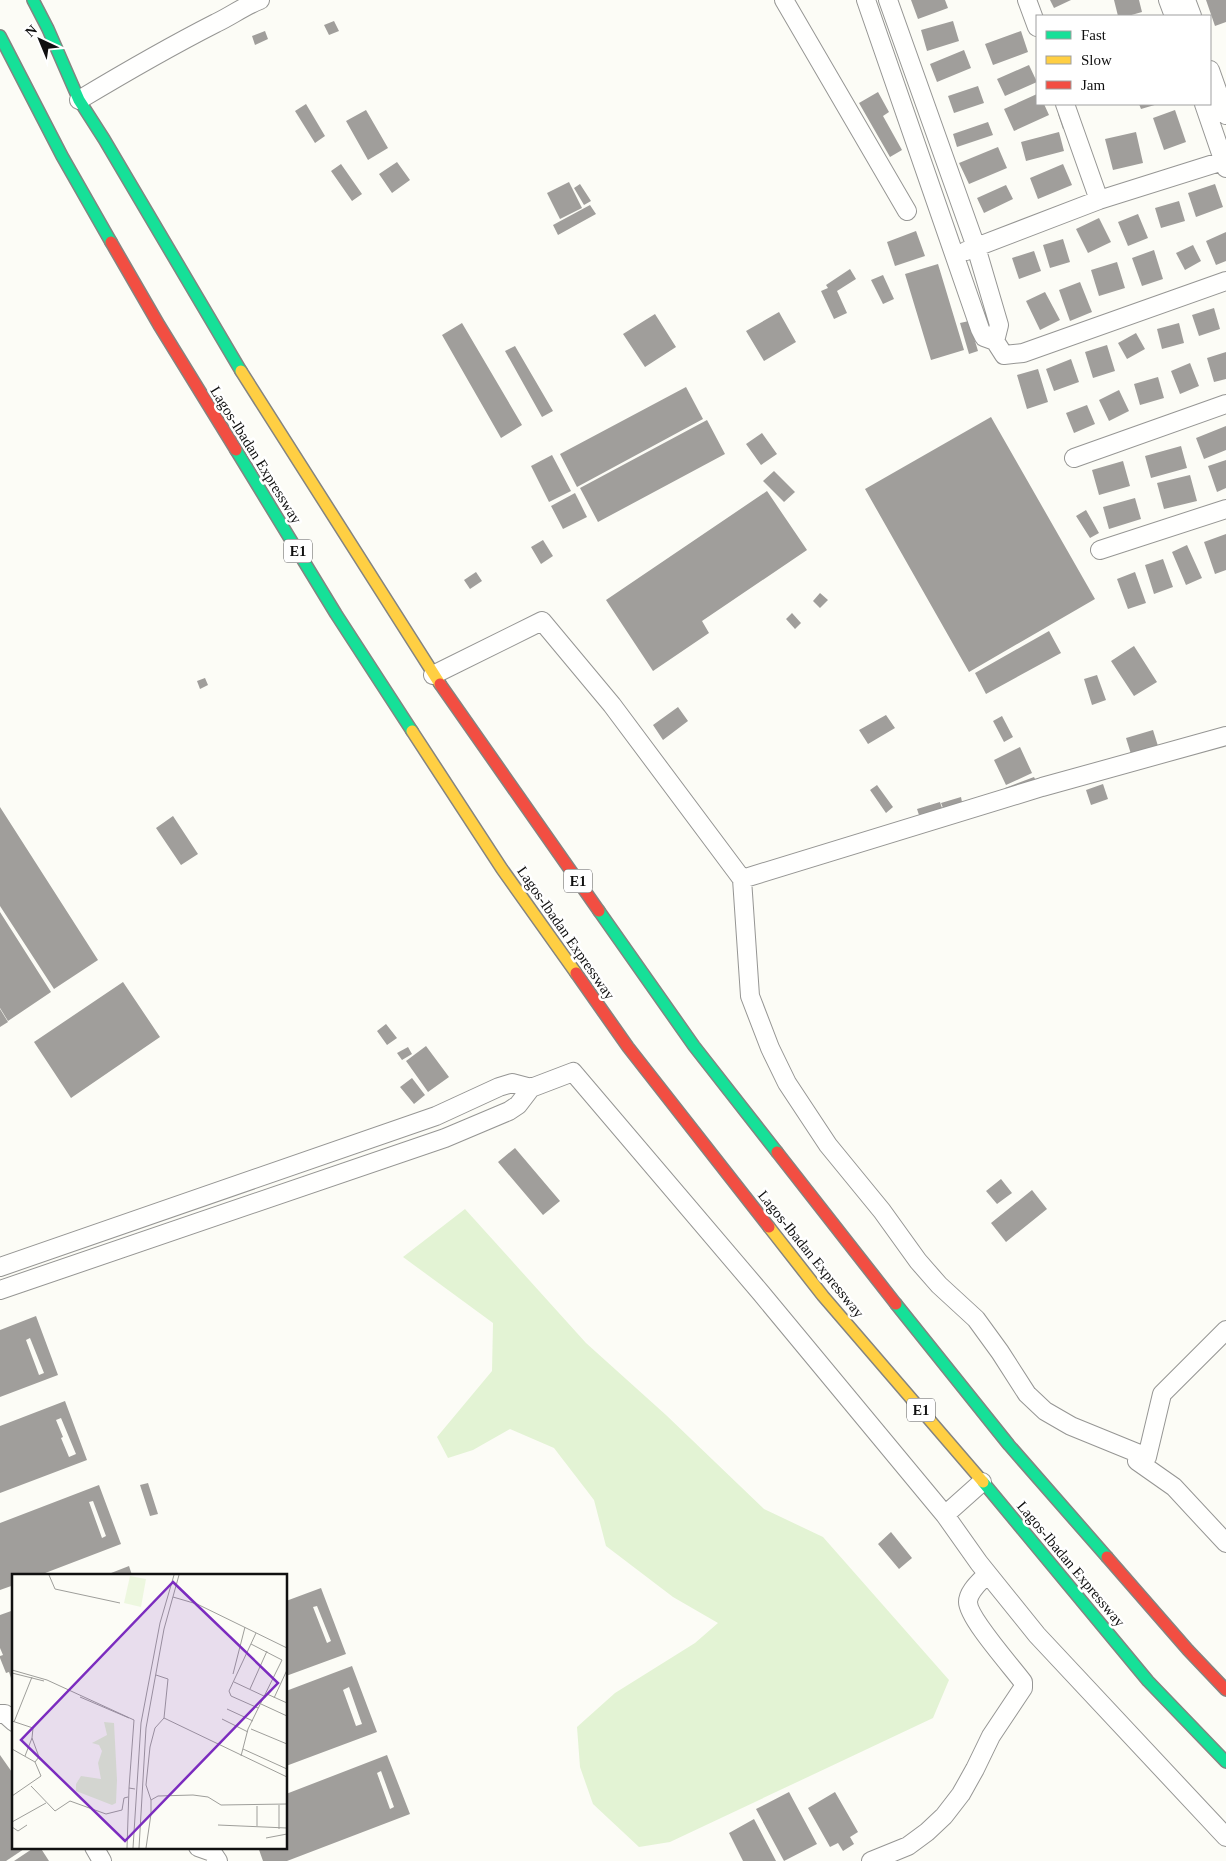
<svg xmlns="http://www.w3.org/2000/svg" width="1226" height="1861" font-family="Georgia,serif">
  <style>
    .green { fill: #e3f3d4 }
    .building { fill: #a09e9b; fill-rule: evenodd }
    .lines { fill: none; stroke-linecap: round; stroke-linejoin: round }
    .street-casing { stroke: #969694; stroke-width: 20 }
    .fast-casing { stroke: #848481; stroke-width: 14 }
    .slow-casing { stroke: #848481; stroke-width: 14 }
    .jam-casing { stroke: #848481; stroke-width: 14 }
    .street { stroke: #fffffe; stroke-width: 18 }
    .fast { stroke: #16e098; stroke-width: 11 }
    .slow { stroke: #ffcf43; stroke-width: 11 }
    .jam { stroke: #f24e42; stroke-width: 11 }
    .labels { text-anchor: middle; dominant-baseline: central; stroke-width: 5; stroke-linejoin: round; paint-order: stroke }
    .shield { fill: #fff; stroke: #585858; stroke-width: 1 }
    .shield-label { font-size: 14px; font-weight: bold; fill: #101010 }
    .street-label { font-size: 15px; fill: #101010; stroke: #fff }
    .inset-road { fill: none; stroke: #9e9e9a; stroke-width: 1 }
    .view { fill: #7b2cbf; fill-opacity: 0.15; stroke: #7b2cbf; stroke-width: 2.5 }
    .inset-edge { fill: none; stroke: #101010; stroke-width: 2.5 }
  </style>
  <rect width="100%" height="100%" fill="#fcfcf6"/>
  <path class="green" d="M465,1209L586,1343L666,1415L764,1509L823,1537L949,1680L933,1718L670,1842L639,1847L593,1804L580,1767L577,1727L615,1693L695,1643L718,1623L673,1597L606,1546L594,1500L554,1448L510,1429L473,1450L448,1458L437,1437L492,1371L493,1323L403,1257Z"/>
  <path class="building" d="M911,0H945L948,8L918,19Z
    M1050,0H1071L1054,8Z
    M1114,0H1139L1142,12L1128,16H1118Z
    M1206,0H1226V22L1215,26Z
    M334,21L339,31L329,35L324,25Z
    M953,21L959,41L927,51L921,30Z
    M265,31L268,39L255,45L252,36Z
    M1021,31L1028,52L993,65L985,44Z
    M964,50L971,68L937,82L930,64Z
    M1029,65L1037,82L1005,96L997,79Z
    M978,86L984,103L954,113L948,96Z
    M878,92L889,112L883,116L902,150L890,157L859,103Z
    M1037,94V104H1044L1049,115L1014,131L1004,109Z
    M306,104L325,136L315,143L295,111Z
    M1139,104H1158L1141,109Z
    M366,110L388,148L368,160L346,121Z
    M1175,110L1186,142L1164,150L1153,118Z
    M1065,112L1069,127L1063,129L1058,114Z
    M988,122L993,135L957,147L953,134Z
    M1059,132L1064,151L1026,161L1021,142Z
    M1136,132L1143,163L1113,170L1105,139Z
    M998,147L1007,168L969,184L959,163Z
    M397,162L410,180L392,193L379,174Z
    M341,164L362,194L352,201L331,171Z
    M1063,164L1072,185L1038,199L1030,178Z
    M569,182L582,208L560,219L547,193Z
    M580,184L591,201L584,205L574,188Z
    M1215,184L1223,207L1196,217L1188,193Z
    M1006,185L1013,199L984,213L977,198Z
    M1179,201L1185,221L1161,228L1155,208Z
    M590,205L596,214L558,235L553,225Z
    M1138,214L1148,238L1128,246L1118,222Z
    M1099,218L1111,242L1088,253L1076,229Z
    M916,231L925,256L895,266L887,242Z
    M1226,232V261L1216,265L1206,241Z
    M1063,239L1070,262L1050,268L1043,245Z
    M1193,245L1201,261L1185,270L1176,253Z
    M1154,250L1163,279L1142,286L1132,258Z
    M1034,251L1041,271L1019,279L1012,258Z
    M1117,262L1125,288L1099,296L1091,270Z
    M938,264L964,350L931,360L905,274Z
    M850,269L856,279L837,291L847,313L834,319L821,291L828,288L826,285Z
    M883,275L894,299L883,304L871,280Z
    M1080,282L1092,312L1070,321L1059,290Z
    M1045,292L1060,320L1040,330L1026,301Z
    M1214,308L1220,329L1199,336L1192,315Z
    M779,312L796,342L764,361L746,331Z
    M655,314L676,347L645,367L623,334Z
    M969,321L978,351L969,354L960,323Z
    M462,323L522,425L501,438L442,335Z
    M1179,323L1184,343L1162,349L1157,329Z
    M1136,333L1145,349L1127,359L1118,343Z
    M1107,345L1115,371L1093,378L1085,352Z
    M515,346L553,411L542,417L505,351Z
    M1226,352V379L1214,382L1207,358Z
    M1071,359L1079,382L1054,391L1046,369Z
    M1190,363L1199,386L1180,394L1171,371Z
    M1038,369L1048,402L1027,409L1017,375Z
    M1158,377L1164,398L1140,405L1134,384Z
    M686,387L703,419L577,487L560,454Z
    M1119,390L1129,411L1109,421L1099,400Z
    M1087,405L1095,424L1074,433L1066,413Z
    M991,417L1095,599L969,672L865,489Z
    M707,420L725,454L598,522L580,488Z
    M1226,426V450L1204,459L1196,438Z
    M762,433L777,454L761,465L746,444Z
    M1181,446L1187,468L1151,478L1145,456Z
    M552,455L571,491L549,502L531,466Z
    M1226,460V488L1217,492L1208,466Z
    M1123,461L1130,486L1099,495L1092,470Z
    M774,471L795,492L784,502L763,481Z
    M1190,475L1197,501L1164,509L1157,483Z
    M767,491L807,550L702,621L709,633L653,671L606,600Z
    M575,493L587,517L563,529L551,506Z
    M1135,498L1141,519L1109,529L1103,507Z
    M1086,510L1099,533L1090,538L1076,516Z
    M1226,534V570L1215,574L1204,542Z
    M543,540L553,556L541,564L531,547Z
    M1187,545L1202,578L1186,585L1172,552Z
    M1163,559L1173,587L1154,594L1145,565Z
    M476,572L482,581L470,589L464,580Z
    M1135,572L1146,603L1128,609L1117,579Z
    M820,593L828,600L820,608L813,601Z
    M792,613L801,623L795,629L786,619Z
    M1049,631L1061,653L986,694L975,673Z
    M1134,646L1157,682L1134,696L1111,661Z
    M1097,675L1106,700L1092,705L1084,679Z
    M205,678L208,685L200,689L197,681Z
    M678,707L688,721L663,740L653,725Z
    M886,715L895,728L868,744L859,730Z
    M1002,716L1013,737L1004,742L993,721Z
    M1153,730L1158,746L1131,754L1126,738Z
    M1020,747L1032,773L1006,785L994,760Z
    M1034,777L1037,783L1008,795L1005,788Z
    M1103,784L1108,799L1091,805L1086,790Z
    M877,785L893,807L886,813L870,790Z
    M961,797L962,802L943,808L941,803Z
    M940,802L942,808L919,815L917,809Z
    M0,807L98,960L54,989L0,906Z
    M173,816L198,854L181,865L156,828Z
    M0,912L51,992L8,1021L0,1008Z
    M123,982L160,1037L71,1098L34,1042Z
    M0,1009L8,1022L0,1027Z
    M386,1024L397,1038L387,1045L377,1031Z
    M426,1046L449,1077L428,1092L406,1061Z
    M408,1047L412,1054L402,1060L397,1053Z
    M412,1078L425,1095L414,1104L400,1087Z
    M515,1148L560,1201L543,1215L498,1162Z
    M1001,1179L1012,1193L997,1204L986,1191Z
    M1032,1190L1047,1209L1006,1242L991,1223Z
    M36,1316L58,1375L0,1397V1330ZM30,1338L44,1373L39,1375L26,1340Z
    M65,1401L87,1460L0,1493V1426ZM61,1418L76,1454L69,1457L61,1438L63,1437L56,1420Z
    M148,1483L158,1514L150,1516L140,1485Z
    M99,1485L121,1544L40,1575H14V1585L0,1590V1523ZM93,1501L106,1536L102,1538L89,1502Z
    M891,1532L912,1558L899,1569L878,1544Z
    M129,1566L132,1575H106Z
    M321,1588L346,1654L286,1676V1601ZM317,1606L331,1641L327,1643L313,1607Z
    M14,1610V1677L11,1678L9,1672L6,1673L0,1658V1656L3,1655L0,1648V1615Z
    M352,1666L377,1732L286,1766V1691ZM349,1687L362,1724L356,1726L343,1690Z
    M0,1755L14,1775V1847H27L6,1861H0Z
    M387,1755L410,1814L287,1861H263L258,1847H286V1794ZM381,1771L394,1807L390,1809L377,1773Z
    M789,1792L817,1844L784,1861L756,1809Z
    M835,1792L858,1832L850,1837L854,1844L843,1851L838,1843L830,1847L808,1808Z
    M754,1819L776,1861H743L729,1833Z
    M35,1847H40L49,1861H14Z"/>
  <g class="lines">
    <g class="street-casing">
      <path id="street" d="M784,0L907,211
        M866,0L980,329L984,337L995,341L1004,355L1023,353L1226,281
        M888,0L976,247L999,325L995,341
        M1027,0L1037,27
        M1168,0L1174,16
        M1186,0L1192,16
        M1210,70L1226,115
        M79,100C124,73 169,47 216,23C231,16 244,6 260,0
        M1065,104L1099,200
        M1204,104L1226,168
        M966,251L1099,200L1226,160
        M1074,458L1226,404
        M1100,550L1226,509
        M433,675L542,621L612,705L742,879L750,996L770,1048L787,1083L828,1145L882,1211L918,1261L939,1285L976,1319L1000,1352L1027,1394L1045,1411L1071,1426L1147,1457L1137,1461L1174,1487L1226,1543
        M742,879L1042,787L1226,736
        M0,1267L436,1116L499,1087L512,1083L531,1088
        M0,1290L445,1138L509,1111L518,1105L531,1088L573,1072L761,1293L945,1515L982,1482
        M1147,1457L1162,1394L1226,1330
        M945,1515L979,1563L1037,1635L1226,1837
        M0,1714H5L14,1722
        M94,1847L102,1861
        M198,1847L212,1852L218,1861
        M871,1861L908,1846L927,1832L944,1816L961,1794L975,1769L991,1736L1023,1688V1682C1012,1667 968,1618 968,1602C968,1591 981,1581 987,1574"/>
    </g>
    <g class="fast-casing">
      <path id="fast" d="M33,0L48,29L79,100L104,139L241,371
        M0,36L62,156L111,242
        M236,450L336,614L412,731
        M599,911L694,1046L777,1152
        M896,1304L1009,1445L1107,1557
        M983,1482L1148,1681L1226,1762"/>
    </g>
    <g class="slow-casing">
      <path id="slow" d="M241,371L440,684
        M412,731L502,869L576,973
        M769,1227L823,1296L983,1482"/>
    </g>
    <g class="jam-casing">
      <path id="jam" d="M111,242L159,325L236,450
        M440,684L599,911
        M576,973L628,1047L769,1227
        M777,1152L896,1304
        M1107,1557L1188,1650L1226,1690"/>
    </g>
    <use href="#street" class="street"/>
    <use href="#fast" class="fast"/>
    <use href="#slow" class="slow"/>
    <use href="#jam" class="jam"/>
  </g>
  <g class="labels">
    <g class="shield">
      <rect x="284" y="539.5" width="28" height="23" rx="4"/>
      <rect x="564" y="869.5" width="28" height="23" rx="4"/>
      <rect x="907" y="1398.5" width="28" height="23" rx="4"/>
    </g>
    <g class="shield-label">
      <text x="298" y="551">E1</text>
      <text x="578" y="881">E1</text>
      <text x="921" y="1410">E1</text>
    </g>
    <g class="street-label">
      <text transform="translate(256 455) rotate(58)">Lagos-Ibadan Expressway</text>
      <text transform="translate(566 933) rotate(55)">Lagos-Ibadan Expressway</text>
      <text transform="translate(811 1254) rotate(51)">Lagos-Ibadan Expressway</text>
      <text transform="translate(1071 1564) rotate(50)">Lagos-Ibadan Expressway</text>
    </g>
  </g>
  <g transform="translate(12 1574)">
    <rect width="275" height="275" fill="#fcfcf6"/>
    <path d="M92,148L102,149L105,206L104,229L100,231L64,217V210L69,202L89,205L86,189L90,177L87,171L80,169L95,161Z" fill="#e3f3d4"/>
    <path d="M118,2L134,5L129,33L112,29Z" fill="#edf7df"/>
    <path class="inset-road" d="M37,1L43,15L108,29M161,23L185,30L275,74M244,59L217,117L219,122L246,134M239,70L270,86M0,96L35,106L122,146L117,214L123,215M0,99L32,107M221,100L233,53M222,108L254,123M238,115L255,77M255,120L275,129M68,123L117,144M262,124L275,96M249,130L275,142M215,135L241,147M152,144L275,203M210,145L236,158M0,147L21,154L20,164L27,183L23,188M2,148L20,103M239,155L275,170M0,175L23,188L29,202L0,222M231,175L275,195M13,182L20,164M229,182L236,155L270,86M19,212L43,237L58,227L94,240L110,236L112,224L116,223M139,226L146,222L181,221L196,223L209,231L275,230M267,231V255M0,248L34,229M206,251L275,254M245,252V232M0,253L6,257L15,251M254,264L275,260M115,274L117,214M121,274L129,149L148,49L162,1M127,274L134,154L152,55L167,1M134,274L139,240V226L134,211L138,173L143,154L152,144L156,105L144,101"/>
    <path class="view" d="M161,8L266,109L113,267L9,166Z"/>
    <rect width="275" height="275" class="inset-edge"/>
  </g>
  <rect x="1036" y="15" width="175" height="90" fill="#ffffff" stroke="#9f9f9f"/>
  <rect x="1046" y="31" width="25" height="8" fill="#16e098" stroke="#9f9f9f"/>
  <text x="1081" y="40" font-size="15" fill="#101010">Fast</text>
  <rect x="1046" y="56" width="25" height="8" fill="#ffcf43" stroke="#9f9f9f"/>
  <text x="1081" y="65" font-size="15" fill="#101010">Slow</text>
  <rect x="1046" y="81" width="25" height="8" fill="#f24e42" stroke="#9f9f9f"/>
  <text x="1081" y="90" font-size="15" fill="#101010">Jam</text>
  <g transform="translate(40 40) rotate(316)" stroke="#ffffff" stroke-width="4" paint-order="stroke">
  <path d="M0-4L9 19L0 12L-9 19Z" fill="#101010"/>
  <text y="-8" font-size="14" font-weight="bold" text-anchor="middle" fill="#101010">N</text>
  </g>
</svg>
